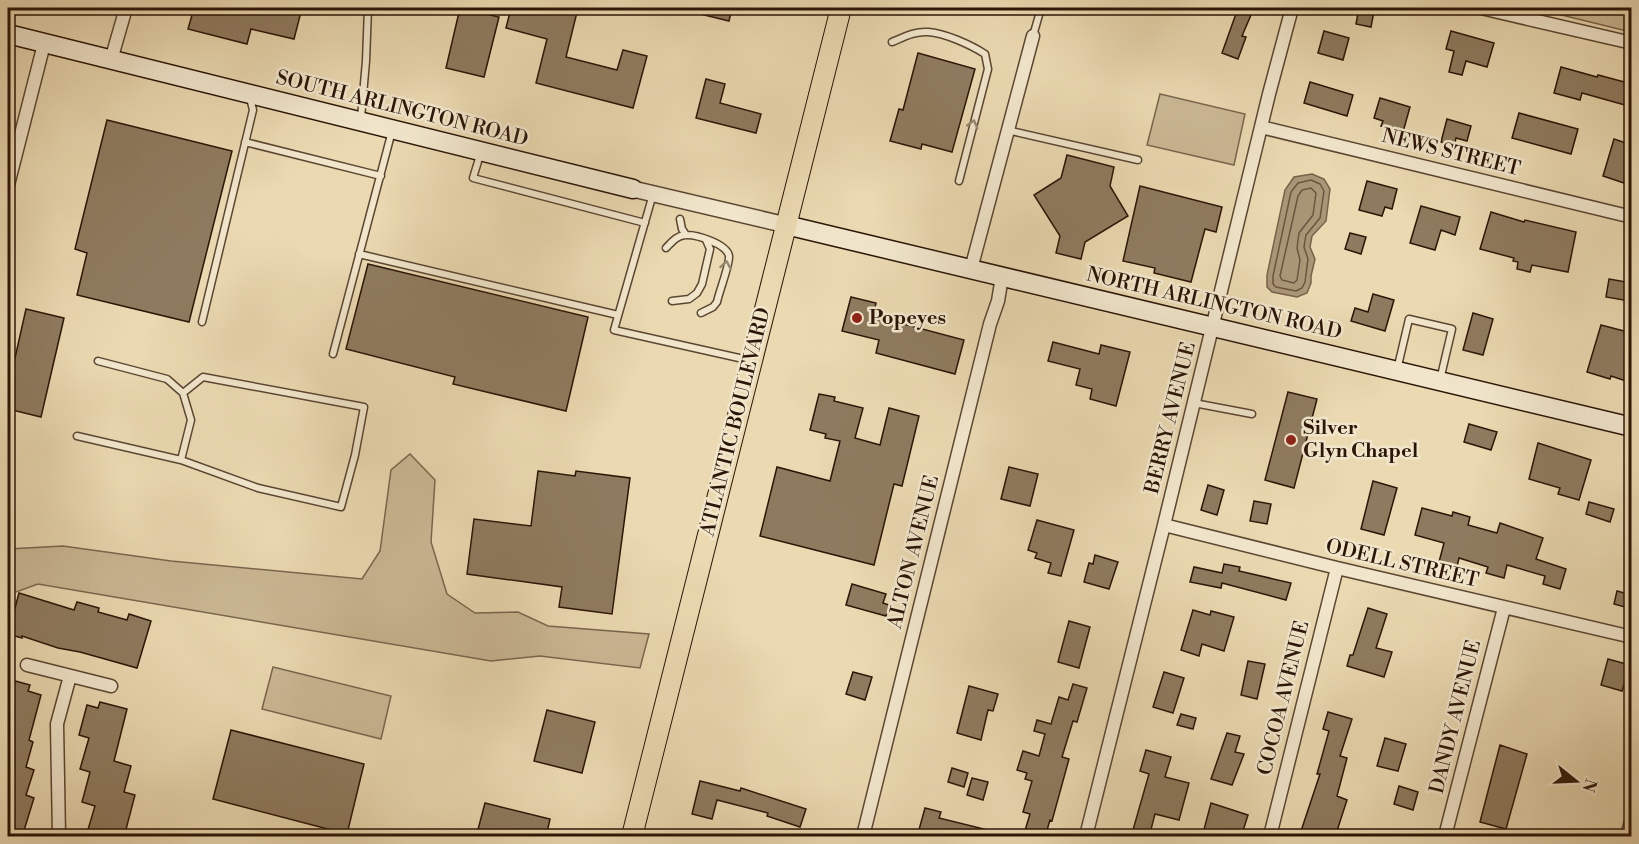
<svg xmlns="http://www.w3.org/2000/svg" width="1639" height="844" font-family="'Libre Bodoni',serif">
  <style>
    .green { fill: #cab894; stroke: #7a664e; stroke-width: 1.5 }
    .water { fill: #a99677; stroke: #77624a; stroke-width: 1.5 }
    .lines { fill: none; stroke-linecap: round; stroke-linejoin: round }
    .shore { stroke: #6a563f; stroke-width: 1.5 }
    .building { fill: #8e7b5f; stroke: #2b1507; stroke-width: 1.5 }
    .service-casing { stroke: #5b4632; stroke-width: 9 }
    .minor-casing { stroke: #5b4632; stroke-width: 15 }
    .tertiary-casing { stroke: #5b4632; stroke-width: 18 }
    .secondary-casing { stroke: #2b1507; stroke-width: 21 }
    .primary-casing { stroke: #2b1507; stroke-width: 22 }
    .service { stroke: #f1e6cc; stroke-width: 6 }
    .minor { stroke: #f1e6cc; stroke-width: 12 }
    .tertiary { stroke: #f1e6cc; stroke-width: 15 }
    .secondary { stroke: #f1e6cc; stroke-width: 18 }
    .primary { stroke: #ead9b1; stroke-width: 20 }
    .oneway { stroke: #988873 }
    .poi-dot { fill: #8f2418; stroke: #f1e6cc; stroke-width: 2 }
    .labels { text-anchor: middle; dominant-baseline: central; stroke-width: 5; stroke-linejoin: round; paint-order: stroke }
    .street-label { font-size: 20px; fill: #2b1507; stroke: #f1e6cc }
    .poi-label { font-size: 20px; font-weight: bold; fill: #2b1507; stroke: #f1e6cc; text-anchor: start }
  </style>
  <rect width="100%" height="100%" fill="#ead9b1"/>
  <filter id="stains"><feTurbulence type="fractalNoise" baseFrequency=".00333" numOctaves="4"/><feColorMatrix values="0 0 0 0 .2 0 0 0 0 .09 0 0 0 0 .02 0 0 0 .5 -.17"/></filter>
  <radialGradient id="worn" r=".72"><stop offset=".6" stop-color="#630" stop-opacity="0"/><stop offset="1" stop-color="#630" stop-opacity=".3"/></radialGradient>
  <path class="green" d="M1533,8H1631V32Z
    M8,47L10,48L13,57L8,90Z
    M1160,94L1245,114L1234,165L1147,145Z
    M410,454L435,480L431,542L447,594L475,613L518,612L548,626L649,634L640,668L540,656L491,661L38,584L13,593L8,603V549L63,546L171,561L362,579L380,551L391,470Z
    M273,667L391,696L381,739L262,709Z"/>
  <path class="water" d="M1312,174L1324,179L1330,189L1326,221L1312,236L1310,247L1315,259L1311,276V283L1307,293L1297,297L1272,292L1267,287V275L1285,190L1294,177Z"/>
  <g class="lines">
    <path class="shore" d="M1311,180L1320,184L1324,191L1320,218L1306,235L1304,247L1308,259L1305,282L1302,288L1296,291L1276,287L1273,284V276L1291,192L1298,183Z
      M1311,188L1316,193L1313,215L1299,233L1297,248L1300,260L1297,280L1294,283L1282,280L1280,276L1298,196L1302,190Z"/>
  </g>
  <path class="building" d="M194,8H276L288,11L289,8H302L294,39L251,29L247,44L188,29Z
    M460,8L499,17L484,77L446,68Z
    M511,8H578L566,57L617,70L623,50L647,56L633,108L536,83L547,39L506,28Z
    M693,8H732L729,21L692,12Z
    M1238,8H1254L1242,36L1246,37L1238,59L1222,53Z
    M1359,8L1374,11L1371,27L1356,24Z
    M1324,31L1349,38L1343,60L1318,53Z
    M1451,31L1494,43L1487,67L1466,61L1462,75L1449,72L1454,51L1446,49Z
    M918,53L975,69L952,152L922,144L921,149L890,141L899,109L903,110Z
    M1561,67L1597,77L1598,75L1632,84V107L1582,93L1580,100L1554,93Z
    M706,79L725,84L720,103L761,114L756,133L696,118Z
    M1310,82L1353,95L1347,116L1304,103Z
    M1380,98L1410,107L1403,132L1381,126L1383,121L1374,118Z
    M1519,113L1578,129L1571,154L1512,138Z
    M1447,119L1471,126L1467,141L1456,138L1454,146L1441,142Z
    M107,120L232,151L189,322L77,295L87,253L75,249Z
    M1614,139L1632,145V159L1624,183L1603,176Z
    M1067,155L1114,167L1110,186L1128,216L1085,242L1081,259L1056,253L1060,236L1034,195L1061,178Z
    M1367,181L1397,189L1392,209L1385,207L1382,216L1359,210Z
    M1140,186L1222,207L1216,232L1205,229L1191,282L1154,273L1155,268L1123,261Z
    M1421,206L1460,217L1455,235L1441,230L1435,250L1410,243Z
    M1491,212L1524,222L1525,220L1576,232L1568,272L1532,265L1530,272L1517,269L1518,262L1513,261L1514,258L1480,249Z
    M1350,233L1366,237L1361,254L1345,249Z
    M368,264L588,317L566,411L453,384L455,377L346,349Z
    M1609,279L1632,283L1629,301L1606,297Z
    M1373,294L1394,300L1385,331L1351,321L1355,308L1368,312Z
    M851,297L876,303L873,316L964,340L955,374L876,353L879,340L842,331Z
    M26,309L64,318L41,417L8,409V389Z
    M1473,313L1493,319L1483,355L1463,350Z
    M1601,325L1632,333V383L1611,376L1610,379L1587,372Z
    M1053,342L1099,354L1101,345L1130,352L1116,406L1090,399L1092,389L1076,385L1080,369L1048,361Z
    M1288,392L1317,399L1294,488L1265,480Z
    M819,394L835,397L834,401L863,408L855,438L880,445L889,408L919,416L902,486L894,484L874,565L760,536L777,467L830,481L840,441L825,438L826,434L810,430Z
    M1469,424L1497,432L1491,450L1464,442Z
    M1538,443L1591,460L1579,500L1558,494L1560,488L1529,479Z
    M1009,467L1038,474L1030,506L1001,499Z
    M538,471L575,476L576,471L630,478L612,614L559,607L562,587L467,574L474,519L531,526Z
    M1373,481L1397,488L1384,535L1361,529Z
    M1208,485L1224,490L1217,515L1201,510Z
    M1254,501L1271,504L1267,524L1250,521Z
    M1589,502L1614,509L1610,522L1586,514Z
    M1422,508L1452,516L1453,512L1470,517L1468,525L1497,533L1500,523L1543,538L1536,559L1566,569L1560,589L1543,584L1545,576L1507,565L1504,578L1486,573L1488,567L1459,558L1457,567L1439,562L1444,543L1415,535Z
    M1037,520L1074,530L1061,576L1048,573L1051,563L1035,558L1037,553L1028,550Z
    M1095,555L1118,562L1109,589L1084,582L1089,563L1093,564Z
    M1224,564L1240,567L1239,571L1291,583L1286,600L1222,583L1221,588L1190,582L1194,567L1222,573Z
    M852,584L886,594L883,603L889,605L886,616L846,605Z
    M1617,591L1632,595V609L1614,604Z
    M19,593L74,610L77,602L99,608L98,612L127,620L129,614L151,621L137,668L80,652L58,648L22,636V638L8,634Z
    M1368,608L1387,614L1376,648L1392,652L1384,677L1347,666L1350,655H1353Z
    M1193,610L1210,615L1211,611L1234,617L1224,651L1202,644L1199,656L1181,650Z
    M1069,621L1090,627L1079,668L1058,662Z
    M1608,659L1630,665L1622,691L1601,685Z
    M1248,661L1265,664L1257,699L1241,695Z
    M853,672L872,677L865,700L846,694Z
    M1164,672L1184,678L1173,713L1153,707Z
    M8,679L30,685L28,691L41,695L29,740L33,742L26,767L34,770L26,795L34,798L22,837H8Z
    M1073,684L1087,688L1077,722L1073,721L1062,757L1069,759L1052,821L1050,820L1045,837H1023L1030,814L1023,812L1032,781L1025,779L1027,773L1017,770L1023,751L1039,756L1045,734L1034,731L1037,720L1051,724L1059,697L1068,700Z
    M969,686L998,694L993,711L988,710L981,740L957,733Z
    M100,702L127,709L114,761L131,766L124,792L135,795L124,837H100L87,833L95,806L82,802L90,772L80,769L89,738L79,735L87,705L98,708Z
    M547,710L595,722L582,773L534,761Z
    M1328,712L1352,719L1340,756L1347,758L1337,796L1347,800L1335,837H1299L1320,774H1317L1329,731L1323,729Z
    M1181,714L1196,718L1193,729L1177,725Z
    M231,730L364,764L347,834L213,799Z
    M1227,733L1240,736L1235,752L1244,754L1232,785L1211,779Z
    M1385,738L1406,744L1398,771L1377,766Z
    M1500,745L1527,754L1506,829L1480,822Z
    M1146,750L1171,757L1165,777L1189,783L1179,820L1155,814L1149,837H1131L1149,774L1140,771Z
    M952,768L968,773L964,787L948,782Z
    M972,778L988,782L983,800L967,795Z
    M700,781L740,791L741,788L806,809L800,827L767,816L768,813L717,800L712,819L692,814Z
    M1399,786L1418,792L1413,810L1394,804Z
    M485,803L550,819L546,837H476Z
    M1211,803L1248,815L1241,837H1202Z
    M925,808L941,812L939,818L996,832L995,837H917Z"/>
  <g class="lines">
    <g class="service-casing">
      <path id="service" d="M1033,36L1041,8
        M892,42C904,37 915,31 928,32C945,33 971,45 985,54L988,69L959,181
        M361,118L366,61L368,8
        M1007,130L1138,160
        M245,142L381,176
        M480,155L473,178L645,223
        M653,194L614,330L748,360
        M680,219L682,229L686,235
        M666,248C672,242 676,236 685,235C696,234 727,244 729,256C730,264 719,292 717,302L713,307L701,313
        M359,254L618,315
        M672,301L689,299L697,293L702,284L710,249L706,240
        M202,322L253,110L250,98
        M333,354L392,131
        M1397,370L1409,319L1452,329L1440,380
        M1194,403L1252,414
        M77,436L181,460L191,420L183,393L167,379L98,361
        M181,460L258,488L341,507L355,455L364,407L203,377L183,393"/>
    </g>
    <g class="minor-casing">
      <path id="minor" d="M1481,8L1632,43
        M111,60L126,8
        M1261,127L1632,217
        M8,185L44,44
        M971,269L1033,36
        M1164,525L1337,568L1632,637
        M27,665L111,686
        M59,836L57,724L70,676
        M863,836L990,324L998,301L1002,277
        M1086,836L1164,525L1269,94L1292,8
        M1270,836L1337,568
        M1445,836L1504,608
        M1627,836L1632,818"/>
    </g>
    <g class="tertiary-casing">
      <path id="tertiary" d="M633,189L786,225"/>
    </g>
    <g class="secondary-casing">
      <path id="secondary" d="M8,34L633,189
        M786,225L1632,427"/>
    </g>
    <g class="primary-casing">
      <path id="primary" d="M632,836L841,8"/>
    </g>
    <use href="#service" class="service"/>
    <use href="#minor" class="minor"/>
    <use href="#tertiary" class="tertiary"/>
    <use href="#secondary" class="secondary"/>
    <use href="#primary" class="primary"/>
  </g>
  <defs><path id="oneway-chevron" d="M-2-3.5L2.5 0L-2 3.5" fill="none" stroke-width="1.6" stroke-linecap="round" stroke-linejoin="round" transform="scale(1.5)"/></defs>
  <g class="oneway">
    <use href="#oneway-chevron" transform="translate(973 124) rotate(-75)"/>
    <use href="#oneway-chevron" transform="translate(726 265) rotate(-80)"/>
  </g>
  <g class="poi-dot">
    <circle cx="857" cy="318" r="6"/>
    <circle cx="1291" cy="440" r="6"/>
  </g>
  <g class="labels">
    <g class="street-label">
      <text transform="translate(402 109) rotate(14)">SOUTH ARLINGTON ROAD</text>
      <text transform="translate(1451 153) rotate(14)">NEWS STREET</text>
      <text transform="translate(1214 304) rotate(13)">NORTH ARLINGTON ROAD</text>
      <text transform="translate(1171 418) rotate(-76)">BERRY AVENUE</text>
      <text transform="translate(736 422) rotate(-76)">ATLANTIC BOULEVARD</text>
      <text transform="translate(914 552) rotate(-76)">ALTON AVENUE</text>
      <text transform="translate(1402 564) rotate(13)">ODELL STREET</text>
      <text transform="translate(1284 698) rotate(-76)">COCOA AVENUE</text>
      <text transform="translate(1456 717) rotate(-76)">DANDY AVENUE</text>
    </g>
    <g class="poi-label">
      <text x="869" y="318">Popeyes</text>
      <text x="1303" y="428">Silver<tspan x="1303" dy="23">Glyn Chapel</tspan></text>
    </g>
  </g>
  <rect width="1639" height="844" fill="none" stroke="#ead9b1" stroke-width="30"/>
  <rect x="9" y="9" width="1621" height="826" fill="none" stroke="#2b1507" stroke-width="3"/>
  <rect x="15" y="15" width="1609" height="814" fill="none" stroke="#2b1507" stroke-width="1.5"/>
  <g transform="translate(1576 781) rotate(108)" stroke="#f1e6cc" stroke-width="4.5" paint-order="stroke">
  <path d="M0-4.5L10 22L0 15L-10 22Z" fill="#2b1507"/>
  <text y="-9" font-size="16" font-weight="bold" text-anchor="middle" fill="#2b1507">N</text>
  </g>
  <rect width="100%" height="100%" filter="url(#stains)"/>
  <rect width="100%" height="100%" fill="url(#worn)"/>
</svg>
